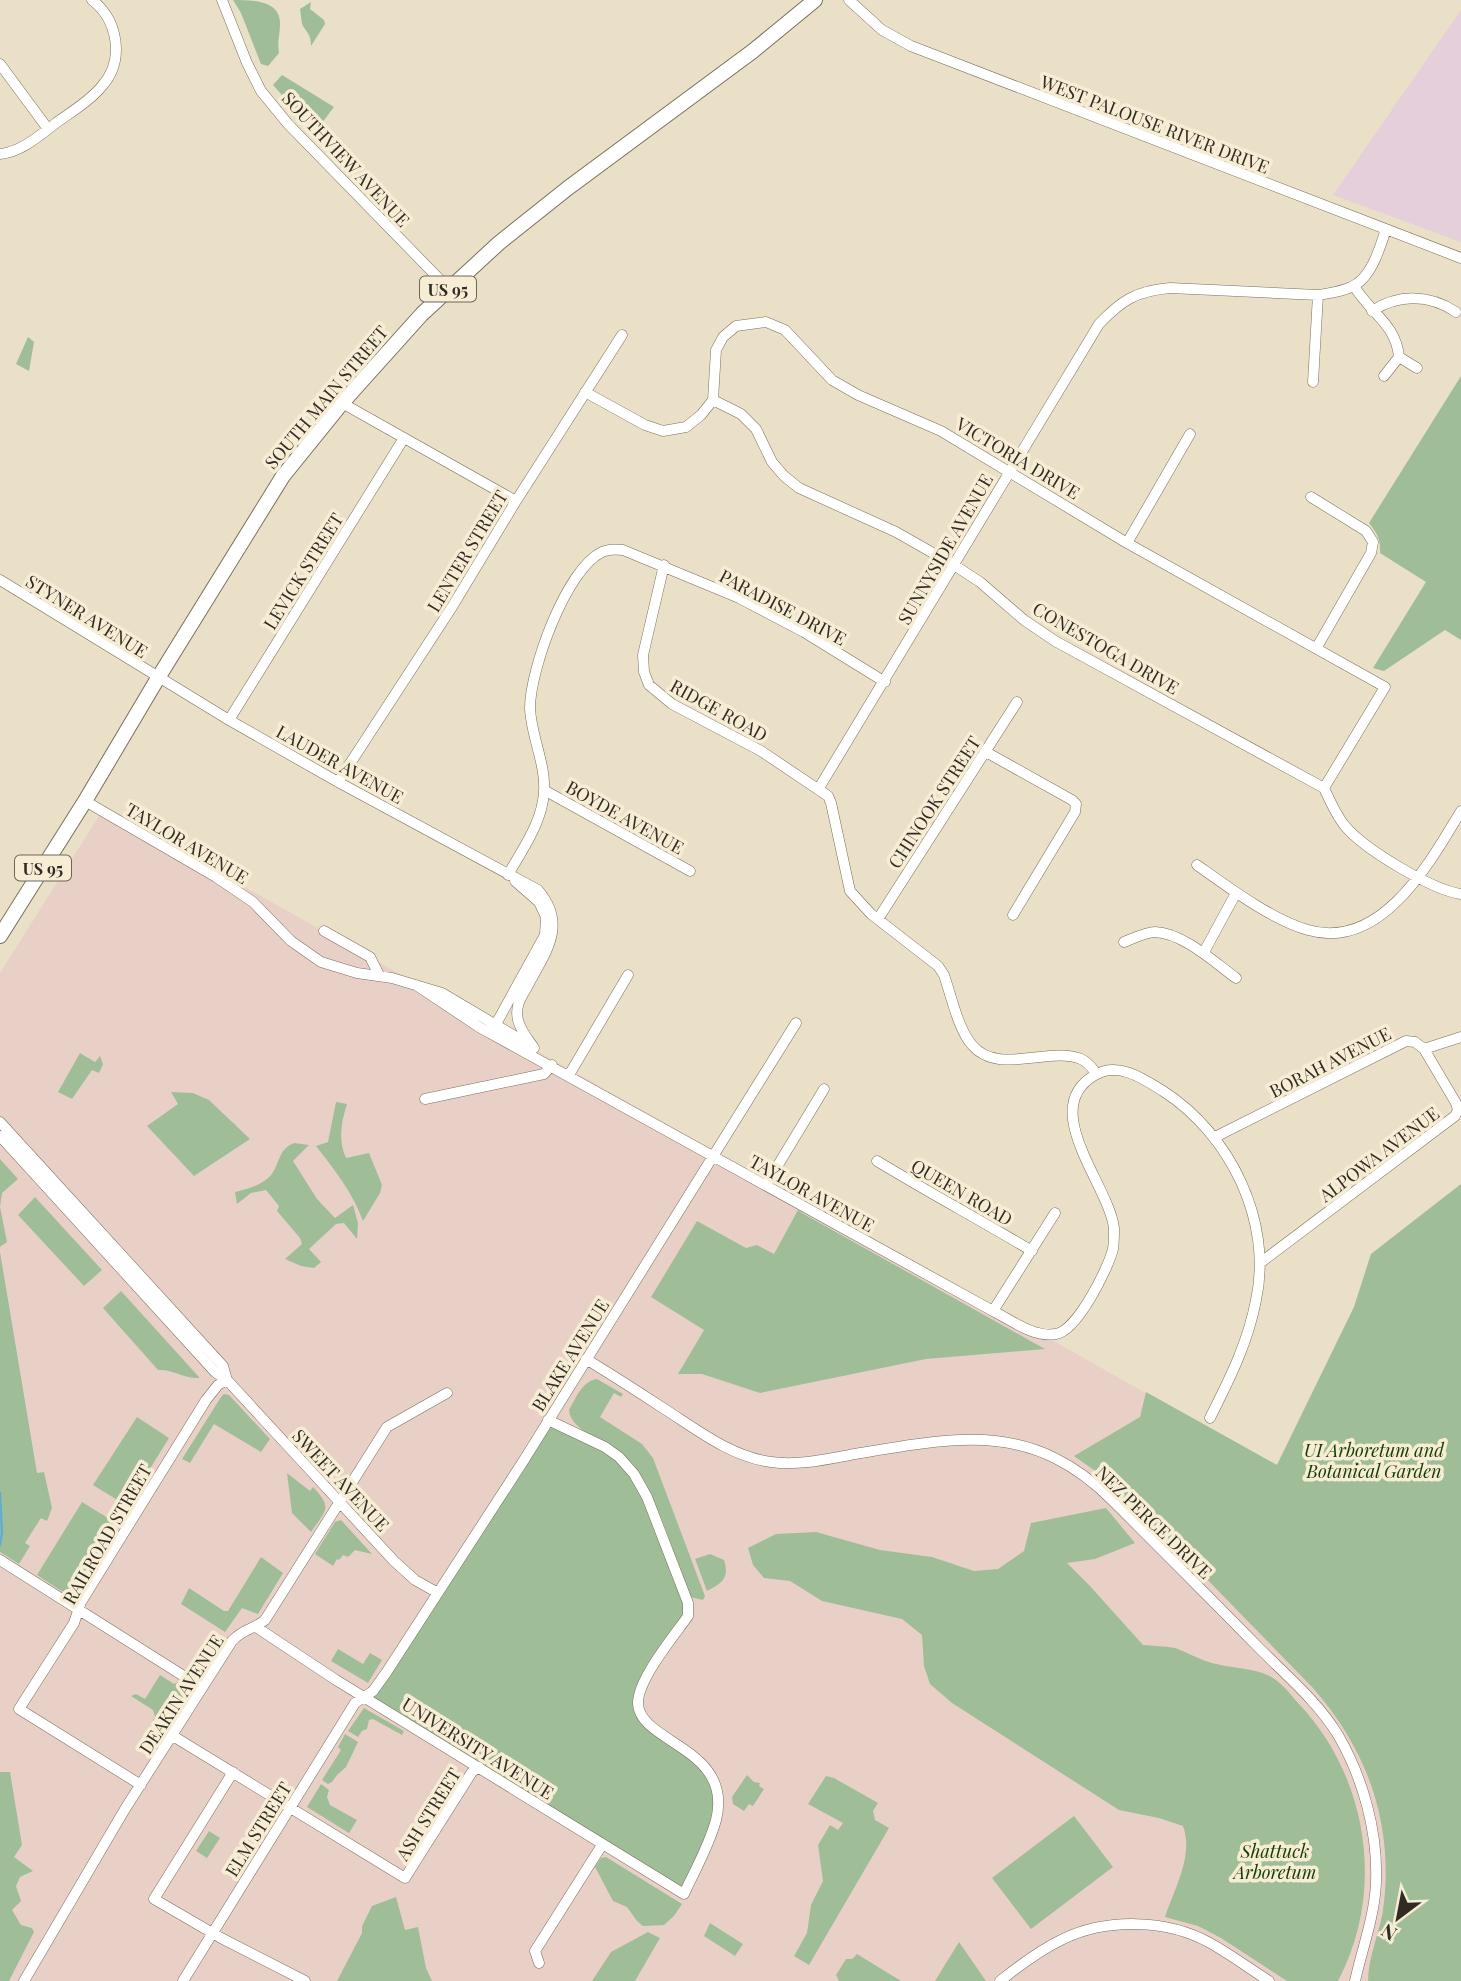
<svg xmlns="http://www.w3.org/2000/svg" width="1461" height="1981" font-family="'Playfair Display',serif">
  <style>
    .industrial { fill: #e5cfdb }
    .education { fill: #e9d0c7 }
    .green { fill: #9fbe97 }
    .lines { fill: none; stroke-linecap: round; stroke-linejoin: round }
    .stream { stroke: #64add1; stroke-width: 2.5 }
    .minor-casing { stroke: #79705b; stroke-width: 11 }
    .highway-casing { stroke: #79705b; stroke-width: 16 }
    .minor { stroke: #fff; stroke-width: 10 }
    .highway { stroke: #fff; stroke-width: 14 }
    .labels { text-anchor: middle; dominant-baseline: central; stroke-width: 7; stroke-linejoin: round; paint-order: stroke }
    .shield { fill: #f7ecd4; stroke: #6c6658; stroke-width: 2 }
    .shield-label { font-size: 16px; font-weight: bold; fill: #302c23 }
    .street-label { font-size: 18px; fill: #302c23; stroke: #f7ecd4 }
    .park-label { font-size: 18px; font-style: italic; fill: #123d03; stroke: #f7ecd4 }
  </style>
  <rect width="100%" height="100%" fill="#eadfc7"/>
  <path class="industrial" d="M1461,10V242L1333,195Z"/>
  <path class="education" d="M104,808L1276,1466L1354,1307L1371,1254L1461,1184V1981H0V973Z"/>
  <path class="green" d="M233,0C252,0 281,0 280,24C280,34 277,42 279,53L268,66L261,64L241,13Z
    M311,2L310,9L324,20L325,24L311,46C311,35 308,34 303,26C301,22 301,13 300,9Z
    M282,75L334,107L315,132L273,85Z
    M28,337L34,342L29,371L16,364Z
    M1461,376V640L1445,630L1384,671L1373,668L1426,582L1380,553C1381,540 1377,533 1369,523Z
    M80,1053L95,1062L100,1056L103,1064L99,1073L92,1070L72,1099L58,1092Z
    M171,1092L193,1093L209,1100L250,1139L194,1176L147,1126L178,1104Z
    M336,1102L347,1104C341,1123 338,1140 346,1158L369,1153L382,1185L380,1193L363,1221C353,1193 334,1169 316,1146L328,1142Z
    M294,1143L309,1145L293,1161L317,1199L335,1218L353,1205L358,1223L357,1239L344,1223L336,1224L309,1249L321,1262L314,1268L301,1266L285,1259L302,1244L300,1238L277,1211L279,1206L266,1190L251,1193L237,1204L235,1192C247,1189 263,1185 271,1175C280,1164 278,1149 294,1143Z
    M0,1159L18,1179L2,1193L0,1207L7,1242L0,1247Z
    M1461,1184V1981H1368C1368,1955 1382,1928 1384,1902C1393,1821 1366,1748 1313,1688L1158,1529L1101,1475L1074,1456L1140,1417L1146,1392L1277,1465L1354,1307L1371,1254Z
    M35,1197L102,1270L84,1286L18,1215Z
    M798,1210L802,1213L1045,1349L926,1359L760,1393L702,1374H678L704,1330L651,1297L697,1221L746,1248L757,1245L774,1254Z
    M0,1252L37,1473L44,1472L52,1508L47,1521L41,1518L25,1543L30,1546L19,1564L0,1552Z
    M121,1291L199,1377V1378C184,1379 173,1369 158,1370L103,1308Z
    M597,1379L623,1394L621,1397L614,1393L600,1417L642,1444L653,1458L705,1596L703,1600L690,1597C675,1560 657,1492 632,1463C617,1445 570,1433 569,1410C576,1398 582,1381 597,1379Z
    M224,1394L229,1395L270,1439L261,1452L214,1424L190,1463L182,1459L221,1397Z
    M137,1417L169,1438L127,1506L93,1485Z
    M548,1420L605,1447L635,1474L688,1616L639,1695L644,1720L696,1757L715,1787L716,1818L684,1894L363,1696L373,1691Z
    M287,1473L310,1491L313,1487C333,1508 326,1510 311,1532L292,1513Z
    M82,1502L116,1523L71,1593L66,1594L37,1575Z
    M1106,1508L1135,1543L1095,1559L1067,1563L1090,1586L1143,1645C1153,1646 1165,1646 1175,1648C1187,1652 1198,1659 1209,1662C1230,1669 1259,1667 1276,1680C1284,1686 1291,1695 1298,1703C1368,1776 1386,1891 1338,1981H1287L1221,1938L1198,1926L1165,1917C1174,1890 1194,1855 1183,1826L1159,1818L1119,1810L952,1703L930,1684L924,1666L922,1635L902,1619L822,1601L790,1581L764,1578L753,1565L748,1548L776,1534L816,1532L880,1550L932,1557L974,1571L998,1569L1024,1551L1031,1523Z
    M341,1520L372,1554L355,1550L348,1557L343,1555L339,1560L337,1559L333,1566L315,1554L335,1522Z
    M710,1554L724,1560C730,1578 722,1583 707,1591L695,1559Z
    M261,1557L283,1573L258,1614L242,1608L225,1632L181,1604L189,1588L224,1611H228Z
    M338,1649L363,1664L370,1653L382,1660L368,1683L331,1661Z
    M160,1675L174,1684L178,1682L188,1691L160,1737L155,1733L151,1724L155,1716L153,1710L131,1696L136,1694L145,1699Z
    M364,1708L404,1731L402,1735L373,1719L369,1720L367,1729L362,1731L358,1737L348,1731Z
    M345,1734L358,1742L346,1767L337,1775L332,1782L328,1784L322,1780L341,1750L338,1747Z
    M0,1772H10L22,1845L14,1857L33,1871L20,1877L16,1886L21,1901L12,1910L21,1925L32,1928L34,1932L9,1981H0Z
    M747,1775L754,1782L760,1783L759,1786L764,1789L753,1806L749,1804L744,1811L733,1804L732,1797Z
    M826,1776L834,1778L878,1803L873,1811L875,1820L889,1828L809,1965L794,1956L807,1933L811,1905L823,1881L818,1845L830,1825L838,1830L843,1823L808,1804Z
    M321,1784L329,1790L327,1797L330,1805L357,1820L349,1833L307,1807Z
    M1074,1816L1113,1867L1031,1929L992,1878Z
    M209,1831L220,1838L207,1858L196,1851Z
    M606,1857L682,1904L674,1916L664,1925L643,1926L637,1921L627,1907L613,1901L595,1867L601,1858Z
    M396,1897L405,1930L418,1927L426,1968L432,1981H337L362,1933V1926L372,1906Z
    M710,1923L743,1944L735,1956L704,1936Z
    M648,1932L660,1938L635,1981H592L611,1952Z
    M959,1942L986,1981H935Z
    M857,1954L901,1981H839L836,1975L846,1959H852Z"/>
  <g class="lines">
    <path class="stream" d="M0,1493L2,1533L0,1545"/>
    <g class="minor-casing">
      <path id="minor" d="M222,0L247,63L261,91L288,124L449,289
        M849,0L882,30L911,46L1461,258
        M0,64L48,129
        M0,154C21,152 39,136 56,123C71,112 90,101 102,86C125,60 118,20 92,0
        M1354,286C1371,314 1396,324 1399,357L1384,376
        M1372,311C1399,294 1429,294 1456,312
        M1399,357L1417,368
        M1313,382L1318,295
        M585,392L645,425L663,431L686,427L701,415L713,400L716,350L723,337L736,326L766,322L785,330L832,380L858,395L941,431L1127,543L1385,687L1324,788
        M713,400L741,414L756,429L772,462L784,476L799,488L896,532L954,565L980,582L1024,620L1055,641L1324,788C1330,801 1336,815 1345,826C1364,849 1432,890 1461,894
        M342,403L516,501
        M1311,497L1366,531L1373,542L1371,553L1317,647
        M1127,543L1190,434
        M664,565L643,655L644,672L649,685L672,704L761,751L828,796L831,803L850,891L871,914L938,966L944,975C951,995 958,1029 972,1045C998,1076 1049,1046 1081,1059C1088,1062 1092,1068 1096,1073
        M0,580L229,720L338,782L538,890C569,926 544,954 526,989C520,999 515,1007 518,1020C520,1030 528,1039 534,1048
        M229,720L404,438
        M986,752L1072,800L1076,804L1075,812L1013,915
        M338,782L452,607L516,501L622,335
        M819,788L1099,324C1122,300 1136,291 1170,288L1318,295C1329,293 1341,292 1351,287C1371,279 1380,248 1386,229
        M544,790L690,871
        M85,801L216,877L253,902L291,941L321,962L357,973L392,978L442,993L528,1044
        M1197,865C1228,887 1272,920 1308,930C1381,951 1429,864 1461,811
        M508,875C523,848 542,823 544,792C546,764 531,736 530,708C530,670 566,569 602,552C609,549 616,549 623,550L739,598L804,632L885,682
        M878,919L1017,702
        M324,931L370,957L379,975
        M1124,942C1132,939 1146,932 1155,932C1183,933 1214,962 1236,978
        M1204,952L1236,893
        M416,985L479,1027L993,1311C1011,1320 1034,1338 1056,1334C1077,1331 1108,1269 1113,1249C1114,1242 1114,1235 1114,1228C1109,1185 1037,1108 1095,1075C1118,1061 1144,1079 1163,1091C1230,1134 1273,1221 1256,1300C1248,1343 1229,1380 1210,1418
        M496,1024L545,935L546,917L539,902L515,881
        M569,1075L628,975
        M425,1099L544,1074L552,1065
        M0,1122L223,1366L227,1380
        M0,1136L215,1372L227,1380L394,1561L415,1580L438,1593
        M1215,1137L1406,1041L1415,1042L1424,1049L1461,1037
        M877,1161C928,1192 980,1220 1032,1251
        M766,1185L824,1089
        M1260,1263L1455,1116L1458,1110L1456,1103L1424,1049
        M993,1311L1055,1213
        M586,1359C612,1375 637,1391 663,1408C696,1429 731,1457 771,1462C799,1466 828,1459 855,1454C957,1437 1032,1420 1113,1501C1162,1550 1211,1599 1259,1648C1286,1675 1318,1702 1338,1735C1363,1778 1378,1832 1376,1882C1375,1915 1362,1949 1355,1981
        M0,1560L201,1687
        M256,1627L336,1680L684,1894C695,1870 709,1846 716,1820C734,1748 640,1743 638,1704C637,1680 674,1636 688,1616V1603L647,1497L634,1474L619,1457L605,1447L548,1420
        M173,1736L405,1878L472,1772L479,1767
        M233,1772L154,1899L221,1938L305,1981
        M141,1785L19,1709L74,1623L81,1602L206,1400L218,1385L227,1380
        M539,1963L535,1951L602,1845
        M24,1981L125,1809L232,1641C244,1628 253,1630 265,1620L387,1427L447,1393
        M183,1981L355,1703L373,1691L386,1673L524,1460L796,1023
        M1000,1981C1020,1965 1040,1950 1063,1939C1107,1918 1167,1919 1210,1943C1230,1954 1250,1969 1269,1981"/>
    </g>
    <g class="highway-casing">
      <path id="highway" d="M0,936L85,801L158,678L283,476L342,403L422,314L499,243L568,188L753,51L815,0"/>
    </g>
    <use href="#minor" class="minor"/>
    <use href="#highway" class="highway"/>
  </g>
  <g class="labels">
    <g class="shield">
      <rect x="420" y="276.5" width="56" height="25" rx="5"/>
      <rect x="15" y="855.5" width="56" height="25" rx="5"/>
    </g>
    <g class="shield-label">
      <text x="448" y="289">US 95</text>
      <text x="43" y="868">US 95</text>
    </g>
    <g class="street-label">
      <text transform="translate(1155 124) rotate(21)">WEST PALOUSE RIVER DRIVE</text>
      <text transform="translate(346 159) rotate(47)">SOUTHVIEW AVENUE</text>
      <text transform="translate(326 397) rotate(-50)">SOUTH MAIN STREET</text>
      <text transform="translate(1018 458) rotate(31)">VICTORIA DRIVE</text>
      <text transform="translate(945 549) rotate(-60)">SUNNYSIDE AVENUE</text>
      <text transform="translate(467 551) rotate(-59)">LENTER STREET</text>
      <text transform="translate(303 571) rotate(-58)">LEVICK STREET</text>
      <text transform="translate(783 607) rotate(28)">PARADISE DRIVE</text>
      <text transform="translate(87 616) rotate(32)">STYNER AVENUE</text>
      <text transform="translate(1106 648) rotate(30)">CONESTOGA DRIVE</text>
      <text transform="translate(719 710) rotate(29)">RIDGE ROAD</text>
      <text transform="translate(340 764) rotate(29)">LAUDER AVENUE</text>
      <text transform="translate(934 802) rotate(-57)">CHINOOK STREET</text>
      <text transform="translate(625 817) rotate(29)">BOYDE AVENUE</text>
      <text transform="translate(187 843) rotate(31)">TAYLOR AVENUE</text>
      <text transform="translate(1330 1062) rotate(-27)">BORAH AVENUE</text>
      <text transform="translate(1379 1154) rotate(-37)">ALPOWA AVENUE</text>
      <text transform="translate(962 1192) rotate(30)">QUEEN ROAD</text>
      <text transform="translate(812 1193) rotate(29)">TAYLOR AVENUE</text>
      <text transform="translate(570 1355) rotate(-58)">BLAKE AVENUE</text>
      <text transform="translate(341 1480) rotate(47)">SWEET AVENUE</text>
      <text transform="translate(1154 1522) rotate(44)">NEZ PERCE DRIVE</text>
      <text transform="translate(107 1534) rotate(-60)">RAILROAD STREET</text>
      <text transform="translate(181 1694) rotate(-57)">DEAKIN AVENUE</text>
      <text transform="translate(478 1748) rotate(32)">UNIVERSITY AVENUE</text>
      <text transform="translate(428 1814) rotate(-58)">ASH STREET</text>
      <text transform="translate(258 1829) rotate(-58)">ELM STREET</text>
    </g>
    <g class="park-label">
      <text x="1374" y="1450">UI Arboretum and<tspan x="1374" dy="21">Botanical Garden</tspan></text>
      <text x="1275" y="1851">Shattuck<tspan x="1275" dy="21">Arboretum</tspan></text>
    </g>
  </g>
  <g transform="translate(1398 1918) rotate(212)" stroke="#f7ecd4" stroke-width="5" paint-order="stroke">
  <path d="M0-5L12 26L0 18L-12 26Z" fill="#302c23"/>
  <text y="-10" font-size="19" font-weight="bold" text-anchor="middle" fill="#302c23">N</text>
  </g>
</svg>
